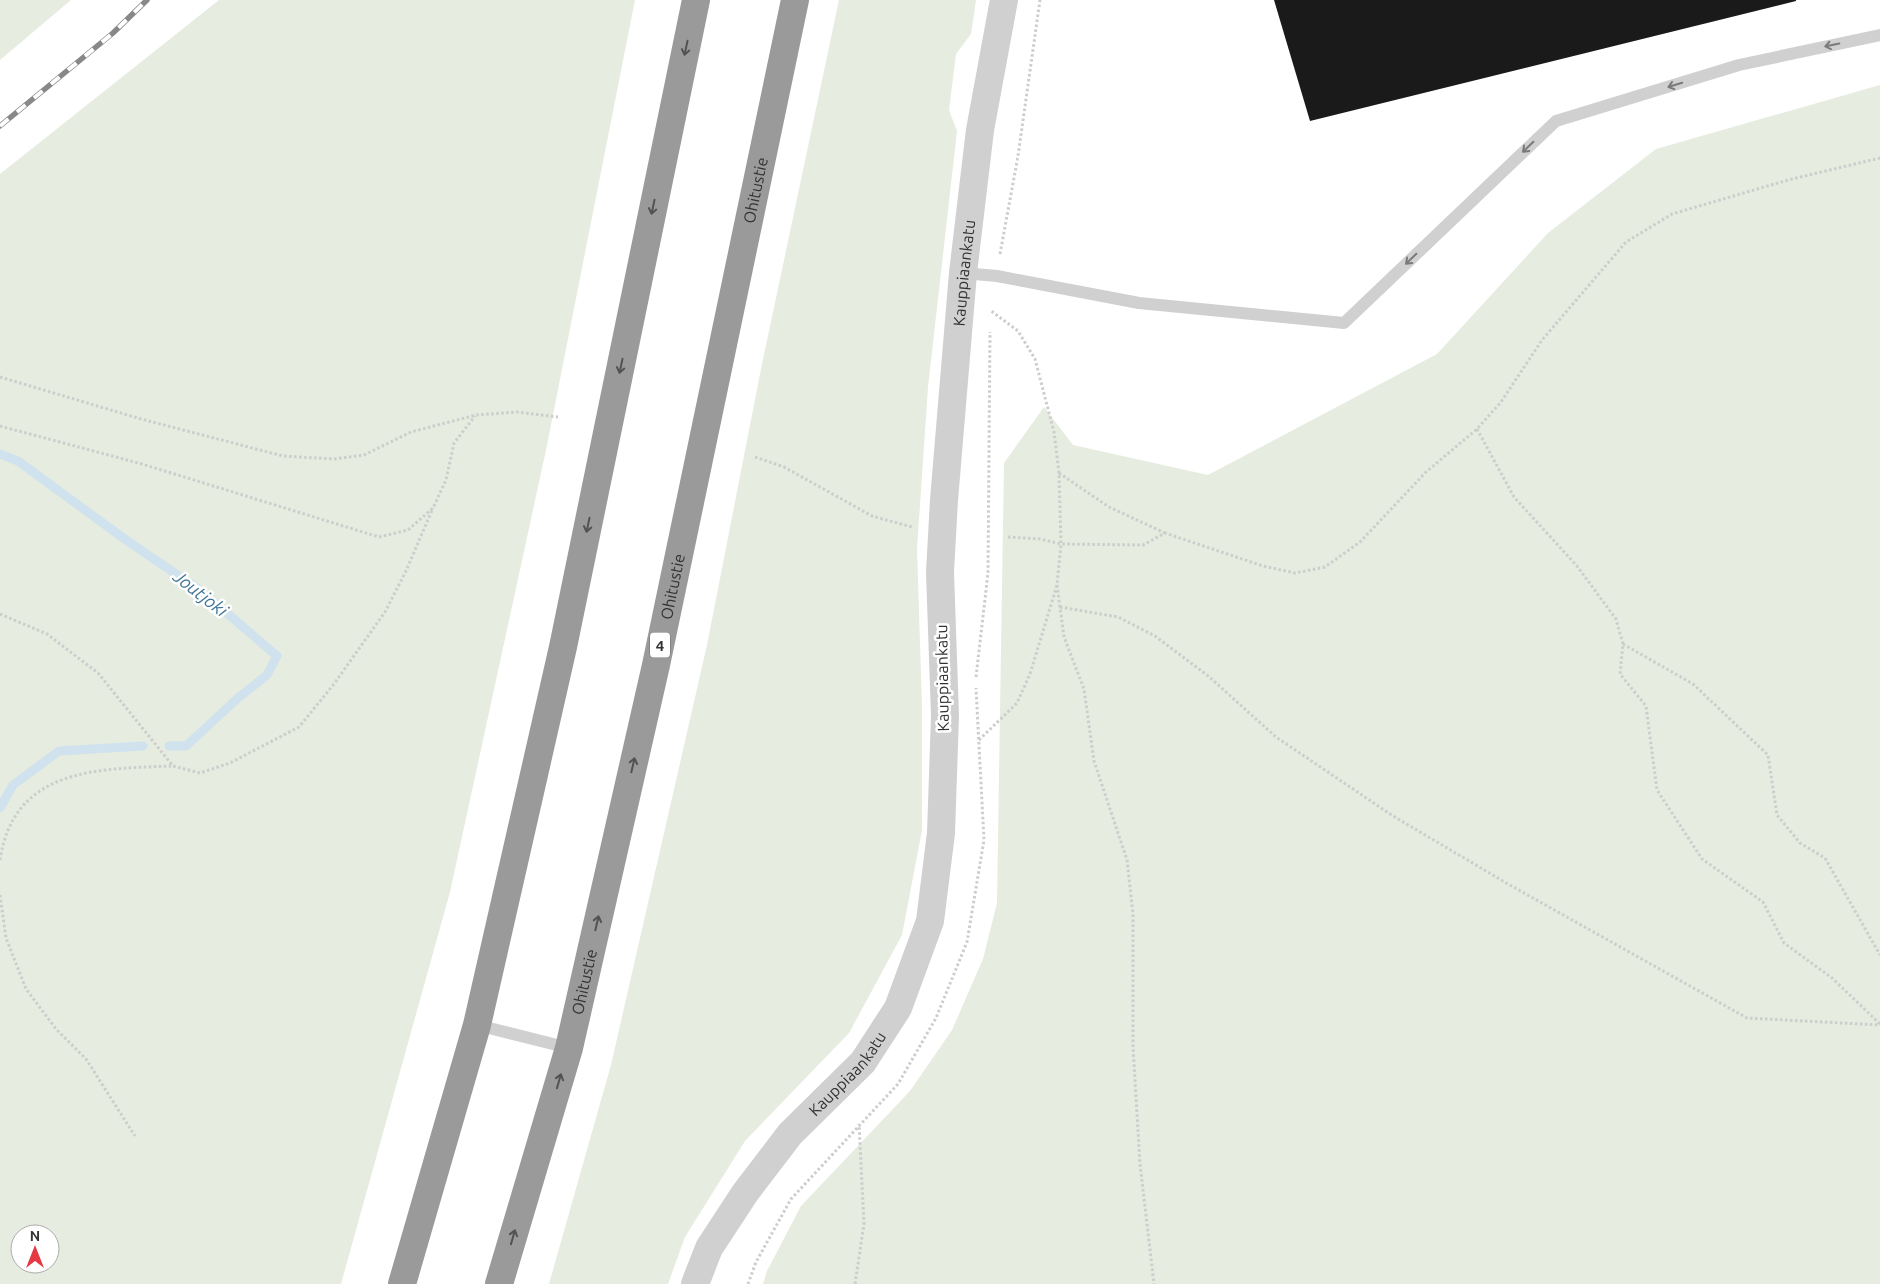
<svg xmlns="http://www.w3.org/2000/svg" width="1880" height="1284" font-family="Ubuntu,sans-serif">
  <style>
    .green { fill: #e6ecdf; fill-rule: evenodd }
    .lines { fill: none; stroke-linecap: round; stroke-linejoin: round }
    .stream { stroke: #cfe2ee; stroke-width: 9 }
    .building { fill: #1a1a1a }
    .path { stroke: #cdcdcd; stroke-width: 3; stroke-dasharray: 2.5 2.5; stroke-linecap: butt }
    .service { stroke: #d0d0d0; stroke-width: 12 }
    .tertiary { stroke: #d0d0d0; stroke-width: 28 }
    .motorway { stroke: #9a9a9a; stroke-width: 28 }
    .rail-casing { stroke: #888; stroke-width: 5.5 }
    .rail { stroke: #fff; stroke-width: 4; stroke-dasharray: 11; stroke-linecap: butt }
    .oneway { stroke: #7a7a7a }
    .oneway2 { stroke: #525252 }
    .labels { text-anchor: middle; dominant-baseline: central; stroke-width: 5; stroke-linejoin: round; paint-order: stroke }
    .shield { fill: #fff; stroke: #707070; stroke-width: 1 }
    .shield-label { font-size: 15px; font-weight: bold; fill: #333 }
    .street-label { font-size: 16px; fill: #333; stroke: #fff }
    .water-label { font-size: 18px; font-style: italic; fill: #3f7597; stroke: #fff }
  </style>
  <rect width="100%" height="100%" fill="#fff"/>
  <path class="green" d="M0,0H71L0,60Z
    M219,0H635L546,450L450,892L341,1284H0V174ZM20,1234H50V1264H20Z
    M839,0H976L971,34L956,54L949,110L957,131L928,387L917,549L922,707V830L902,935L849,1033L745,1141L685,1237L668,1284H549L611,1065L707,645L761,369Z
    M1880,85V1284H763L767,1271L801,1206L910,1091L952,1030L983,959L997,903L1004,463L1044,407L1073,445L1208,475L1437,354L1548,233L1656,149Z"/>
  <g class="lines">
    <path class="stream" d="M0,454L18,461L126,540L201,591L277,656L267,675L238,698L186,746H169
      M0,808L13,785L59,751L143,746"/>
  </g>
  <path class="building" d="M1274,0H1796V1L1310,121Z"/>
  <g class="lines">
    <path class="path" d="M1000,254L1018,156L1040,0
      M0,377L141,419L283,456L334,459L364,455L411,432L476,415L517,412L558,417
      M0,426L142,464L379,537L408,530L433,508L446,480L454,443L475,416
      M1477,429L1514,497L1577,566L1616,619L1623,644L1620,674L1646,706L1657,790L1702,859L1763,902L1784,943L1832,978L1880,1024
      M755,457L784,467L872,516L912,527
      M1059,473L1109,507L1165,533
      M1008,537L1040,539L1061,544L1143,545L1165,533L1263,566L1295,573L1325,567L1360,542L1426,472L1477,429L1501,402L1542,340L1626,242L1672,214L1788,180L1880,158
      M1057,585L1064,637L1084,689L1094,761L1127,860L1133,914V1047L1140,1164L1154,1284
      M1060,607L1118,617L1155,636L1207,675L1276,737L1393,816L1508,884L1747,1018L1880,1025
      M0,614L47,634L98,673L173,766L200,773L230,763L299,727L334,684L385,612L406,571L433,508
      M1623,644L1693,684L1768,755L1777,815L1800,843L1825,858L1880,955
      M976,677L988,573L990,332
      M979,740L1017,703L1030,674L1057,585L1061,544L1059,473L1054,432L1035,359L1018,331L990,310
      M0,860C14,767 98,769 173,766
      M0,895L6,938L26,989L56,1029L86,1059L135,1136
      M748,1284L756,1262L791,1199L898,1084L936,1018L967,942L984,840L976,688
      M855,1284L864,1224L859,1124"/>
    <path class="service" d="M963,273L997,276L1139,303L1344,323L1556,121L1739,65L1880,35
      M477,1025L569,1048"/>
    <path class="tertiary" id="s1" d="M695,1284L709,1248L745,1193L790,1134L863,1062L898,1008L930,921L941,833L945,716L940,572L944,500L963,273L980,130L1004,0"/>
    <g class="motorway">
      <path d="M402,1284L477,1025L563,647L696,0"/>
      <path id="s2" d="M499,1284L569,1048L656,665L795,0"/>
    </g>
    <g class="rail-casing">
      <path id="rail" d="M0,126L113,33L147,0"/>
    </g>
    <use href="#rail" class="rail"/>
  </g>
  <defs><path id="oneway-shaft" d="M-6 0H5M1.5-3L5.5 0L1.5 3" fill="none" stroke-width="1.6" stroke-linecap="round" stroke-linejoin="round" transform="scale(1.25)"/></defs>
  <g class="oneway">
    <use href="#oneway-shaft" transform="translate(1832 45) rotate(168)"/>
    <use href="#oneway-shaft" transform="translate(1675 85) rotate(163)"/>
    <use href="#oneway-shaft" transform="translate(1528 147) rotate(136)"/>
    <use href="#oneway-shaft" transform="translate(1411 259) rotate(136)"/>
  </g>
  <g class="oneway2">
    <use href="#oneway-shaft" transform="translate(686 48) rotate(102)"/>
    <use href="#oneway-shaft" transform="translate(653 207) rotate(102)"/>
    <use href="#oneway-shaft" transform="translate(621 366) rotate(102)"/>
    <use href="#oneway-shaft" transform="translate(588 525) rotate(102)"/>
    <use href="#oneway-shaft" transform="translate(633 765) rotate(-77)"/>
    <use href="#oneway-shaft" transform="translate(597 923) rotate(-77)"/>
    <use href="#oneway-shaft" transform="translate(559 1081) rotate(-74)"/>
    <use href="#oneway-shaft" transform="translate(513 1237) rotate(-74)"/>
  </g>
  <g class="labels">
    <rect class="shield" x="650" y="632.5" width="20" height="25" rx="4"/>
    <g class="shield-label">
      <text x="660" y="645">4</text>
    </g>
    <g class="street-label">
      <text stroke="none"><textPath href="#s2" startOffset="1124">Ohitustie</textPath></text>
      <text stroke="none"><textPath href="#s1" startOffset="1088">Kauppiaankatu</textPath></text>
      <text stroke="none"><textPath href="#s2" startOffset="719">Ohitustie</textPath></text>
      <text transform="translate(942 678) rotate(-91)">Kauppiaankatu</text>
      <text stroke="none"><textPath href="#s2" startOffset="314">Ohitustie</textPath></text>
      <text stroke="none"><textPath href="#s1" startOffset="262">Kauppiaankatu</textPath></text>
    </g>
    <g class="water-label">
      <text transform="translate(201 593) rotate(38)">Joutjoki</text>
    </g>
  </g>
  <g transform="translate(35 1249)"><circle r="24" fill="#ffffff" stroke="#adadad"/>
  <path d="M0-4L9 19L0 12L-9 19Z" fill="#e63946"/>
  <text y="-8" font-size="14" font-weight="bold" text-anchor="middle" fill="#333333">N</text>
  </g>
</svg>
